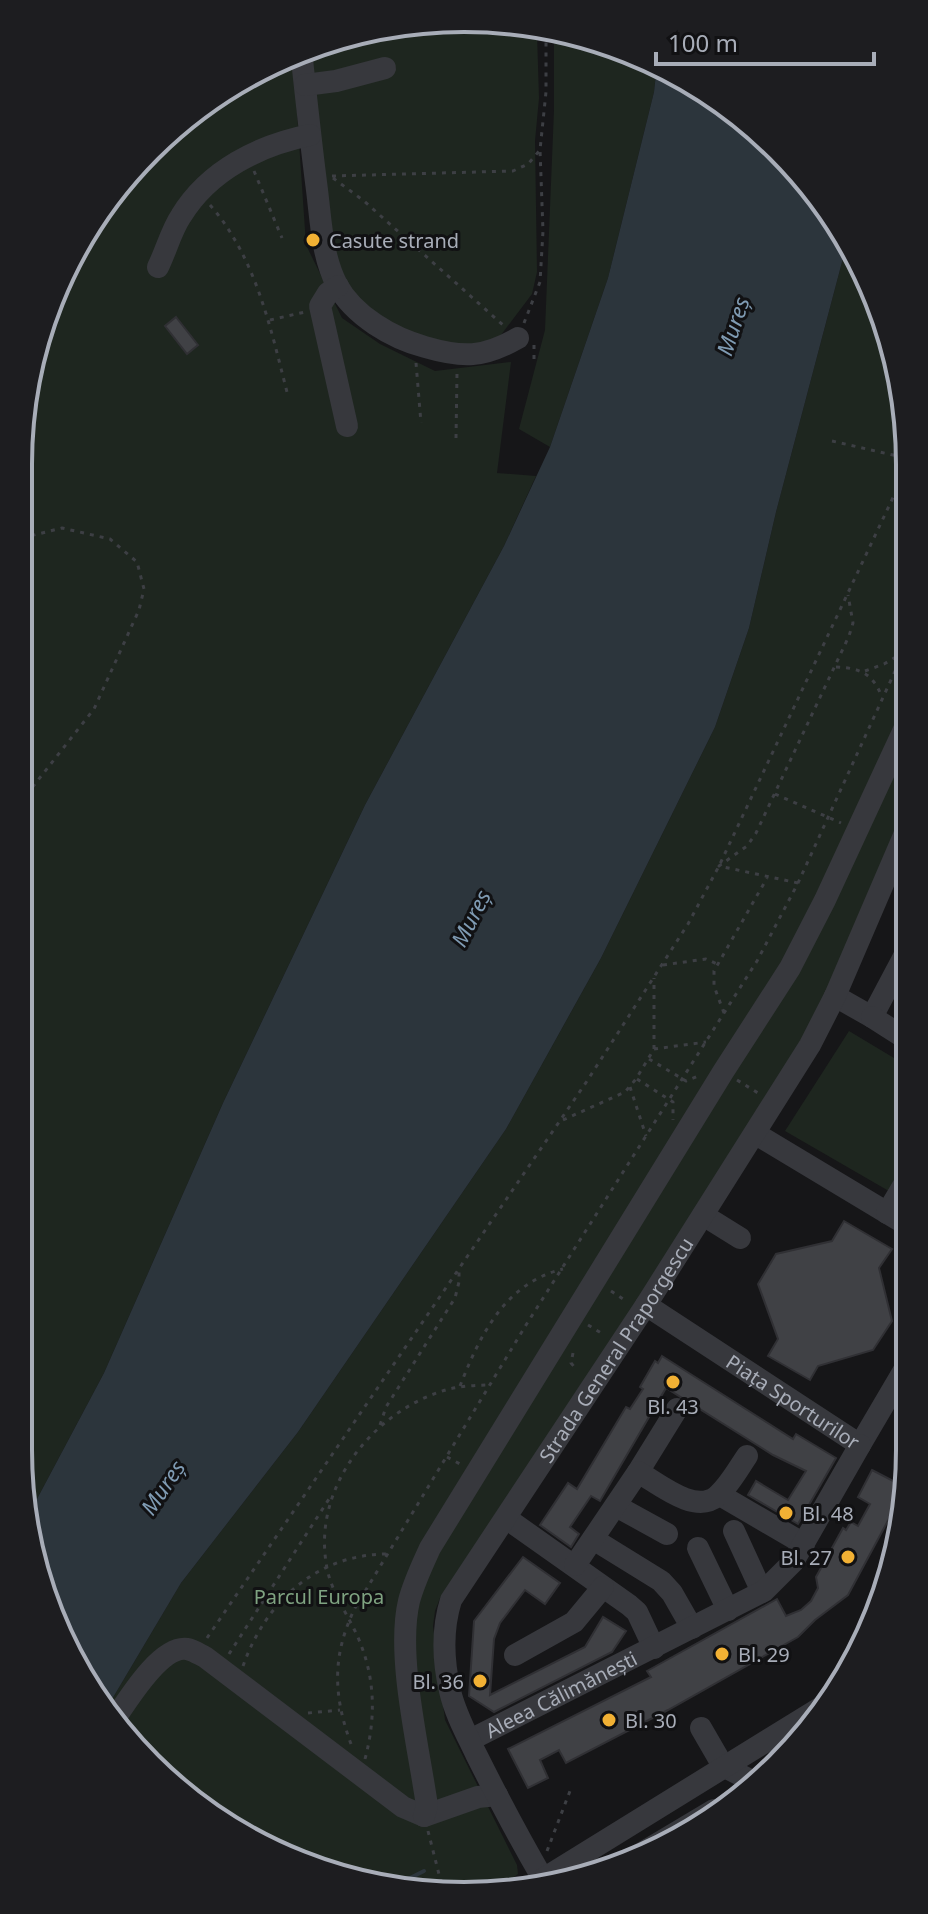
<svg xmlns="http://www.w3.org/2000/svg" width="928" height="1914" font-family="'Noto Sans',sans-serif">
  <style>
    .green { fill: #1e261f }
    .water { fill: #2c353c }
    .lines { fill: none; stroke-linecap: round; stroke-linejoin: round }
    .stream { stroke: #2c353c; stroke-width: 4 }
    .building { fill: #404145; stroke: #303034; stroke-width: 2 }
    .path { stroke: #3d3f44; stroke-width: 3; stroke-dasharray: 4 6; stroke-linecap: butt }
    .minor { stroke: #37383d; stroke-width: 22 }
    .poi-dot { fill: #f2b134; stroke: #111113; stroke-width: 3 }
    .labels { text-anchor: middle; dominant-baseline: central; stroke-width: 6; stroke-linejoin: round; paint-order: stroke }
    .poi-label { font-size: 20px; fill: #a8adb8; stroke: #111113; text-anchor: start }
    .street-label { font-size: 20px; fill: #a8adb8; stroke: #111113 }
    .park-label { font-size: 20px; fill: #7fa381; stroke: #111113 }
    .water-label { font-size: 22px; font-style: italic; fill: #7f9bb3; stroke: #111113 }
    .rim { fill: none; stroke: #a8adb8; stroke-width: 4 }
  </style>
  <rect width="100%" height="100%" fill="#161618"/>
  <path class="green" d="M464,18L537,33L539,98L535,141L537,272L532,294L498,339L487,346H447L393,327L360,306L335,263L308,49Z
    M554,36L635,52L657,65L654,92L608,278L550,447L519,429L545,330L554,110Z
    M293,53L306,245L342,318L380,344L435,371L511,362L497,473L536,476L504,546L365,805L223,1103L104,1373L29,1514L18,1450V464L52,293L149,148Z
    M847,243L876,293L906,405L908,817L799,1055L440,1598L435,1611L433,1626L445,1720L517,1865L518,1874L495,1891L377,1887L241,1836L110,1722L105,1711L181,1583L298,1432L506,1129L601,958L715,727L749,628L776,512Z
    M849,1031L909,1067V1169L894,1194L785,1131Z"/>
  <path class="water" d="M657,65L736,110L818,193L847,243L776,512L749,628L715,727L601,958L506,1129L298,1432L181,1583L105,1711L42,1594L29,1514L104,1373L223,1103L365,805L504,546L550,447L608,278L654,92Z"/>
  <g class="lines">
    <path class="stream" d="M390,1888L424,1871"/>
  </g>
  <path class="building" d="M176,317L198,345L187,354L165,326Z
    M844,1221L892,1249L879,1268L892,1321L873,1350L818,1366L810,1380L768,1356L778,1339L758,1284L776,1254L832,1241Z
    M662,1356L793,1439L796,1434L836,1458L798,1524L748,1495L756,1481L788,1500L806,1471L773,1455L666,1388L600,1501L591,1496L570,1527L579,1534L571,1547L540,1525L568,1483L577,1489L626,1407L630,1409L643,1389L640,1387L655,1361L658,1363Z
    M872,1470L903,1486L896,1518L891,1515L848,1595L815,1620L798,1637L668,1710L566,1763L559,1750L540,1760L548,1778L528,1788L508,1749L651,1677L647,1671L777,1599L786,1616L801,1610L811,1601L818,1588L816,1577L843,1528L846,1530L851,1522L858,1526L870,1504L858,1497Z
    M523,1557L560,1583L545,1604L525,1590L500,1623L494,1639L490,1695L585,1647L603,1617L626,1631L612,1652L494,1712L469,1696L474,1621Z"/>
  <g class="lines">
    <path class="path" d="M254,171L282,238
      M332,176L513,171L528,164L540,150
      M333,178L364,201L503,325
      M210,205C256,258 270,326 287,392
      M270,320L305,312
      M524,323L540,282L543,231L540,150L546,92V34
      M534,345V365
      M416,363L421,423
      M456,438L457,373
      M832,441L906,458
      M836,667C861,668 873,674 882,697
      M865,671L884,664L901,654
      M775,794L841,823
      M18,835L31,789L94,709L139,610L144,589L137,562L110,539L62,528L18,539
      M798,883L719,866L747,846L756,833L849,636L853,623L848,595
      M663,965L706,959L717,964
      M724,1013L714,986V971L767,878
      M654,1049L706,1042
      M649,1059L686,1081L698,1076
      M637,1079L673,1102V1120
      M737,1080L758,1093
      M630,1087L646,1136
      M563,1120L625,1092L636,1079L654,1049V978
      M611,1291L623,1299
      M588,1325L601,1333
      M573,1353L571,1363L577,1370
      M460,1386C480,1335 505,1283 563,1269
      M380,1425L386,1407L455,1298L459,1282V1270
      M447,1457L462,1465
      M207,1638L587,1081L688,924L719,866L906,470
      M229,1654L329,1499
      M243,1666C266,1601 317,1554 388,1554
      M308,1713L340,1710
      M351,1744C333,1695 332,1655 355,1608L526,1325L757,961L798,883L907,645
      M365,1759C377,1714 375,1671 354,1629C343,1607 329,1587 326,1562C314,1485 375,1409 449,1389C462,1386 477,1385 491,1385
      M428,1831L443,1890
      M547,1851L570,1791"/>
    <g class="minor">
      <path d="M301,50C306,97 311,144 317,190C321,222 322,256 337,285C354,316 392,338 425,347C463,358 483,358 518,338"/>
      <path d="M305,85L336,81L385,68"/>
      <path d="M158,267C166,251 171,231 181,216C209,170 260,145 310,135"/>
      <path d="M338,286L328,293L320,306L347,426"/>
      <path d="M835,996L872,1017L908,949"/>
      <path d="M872,1017L908,1040"/>
      <path d="M756,1134L909,1226"/>
      <path d="M887,1213L909,1176"/>
      <path d="M703,1215L740,1238"/>
      <path id="s1" d="M646,1305L860,1445L910,1360"/>
      <path d="M638,1472L677,1409"/>
      <path d="M720,1495L804,1544"/>
      <path d="M616,1506L667,1534"/>
      <path d="M506,1518L629,1605L637,1612L654,1648"/>
      <path d="M734,1531L762,1592"/>
      <path d="M593,1539L661,1581L672,1593L692,1628"/>
      <path d="M698,1548L728,1610"/>
      <path d="M575,1565L638,1472C658,1483 695,1515 717,1496C729,1486 738,1469 747,1456"/>
      <path d="M515,1655L574,1622L603,1587"/>
      <path d="M112,1723C126,1703 160,1645 187,1649C193,1650 199,1654 205,1657L403,1807L424,1816L478,1797L497,1795"/>
      <path d="M701,1728L723,1766L752,1781"/>
      <path id="s2" d="M470,1740L764,1591L793,1562L860,1445"/>
      <path d="M424,1816L427,1806C419,1748 396,1656 409,1601C414,1582 422,1566 430,1548L723,1072L790,968L825,900L907,723"/>
      <path d="M632,1859L714,1810"/>
      <path id="s3" d="M543,1879C519,1838 497,1796 476,1754C466,1733 455,1713 450,1691C443,1661 442,1629 451,1600L646,1305L810,1045L835,996L908,826"/>
      <path d="M522,1892L823,1706"/>
    </g>
  </g>
  <g class="poi-dot">
    <circle cx="313" cy="240" r="8"/>
    <circle cx="673" cy="1382" r="8"/>
    <circle cx="786" cy="1513" r="8"/>
    <circle cx="848" cy="1557" r="8"/>
    <circle cx="722" cy="1654" r="8"/>
    <circle cx="480" cy="1681" r="8"/>
    <circle cx="609" cy="1720" r="8"/>
  </g>
  <g class="labels">
    <g class="poi-label">
      <text x="329" y="240">Casute strand</text>
      <text x="673" y="1406" text-anchor="middle">Bl. 43</text>
      <text x="802" y="1513">Bl. 48</text>
      <text x="832" y="1557" text-anchor="end">Bl. 27</text>
      <text x="738" y="1654">Bl. 29</text>
      <text x="464" y="1681" text-anchor="end">Bl. 36</text>
      <text x="625" y="1720">Bl. 30</text>
    </g>
    <g class="street-label">
      <text stroke="none"><textPath href="#s3" startOffset="602">Strada General Praporgescu</textPath></text>
      <text stroke="none"><textPath href="#s1" startOffset="176">Piața Sporturilor</textPath></text>
      <text stroke="none"><textPath href="#s2" startOffset="102">Aleea Călimănești</textPath></text>
    </g>
    <g class="park-label">
      <text x="319" y="1596">Parcul Europa</text>
    </g>
    <g class="water-label">
      <text transform="translate(732 326) rotate(-72)">Mureș</text>
      <text transform="translate(470 918) rotate(-63)">Mureș</text>
      <text transform="translate(162 1487) rotate(-56)">Mureș</text>
    </g>
  </g>
  <path d="M0 0H928V1914H0ZM464 32H464A432 432 0 0 1 896 464V1450A432 432 0 0 1 464 1882H464A432 432 0 0 1 32 1450V464A432 432 0 0 1 464 32Z" fill="#1d1d20" fill-rule="evenodd"/>
  <path class="rim" d="M464 32H464A432 432 0 0 1 896 464V1450A432 432 0 0 1 464 1882H464A432 432 0 0 1 32 1450V464A432 432 0 0 1 464 32Z"/>
  <path d="M656 52v12h218v-12" fill="none" stroke="#a8adb8" stroke-width="4"/>
  <text x="668" y="52" font-size="24" fill="#a8adb8" stroke="#111113" stroke-width="6" paint-order="stroke">100 m</text>
</svg>
